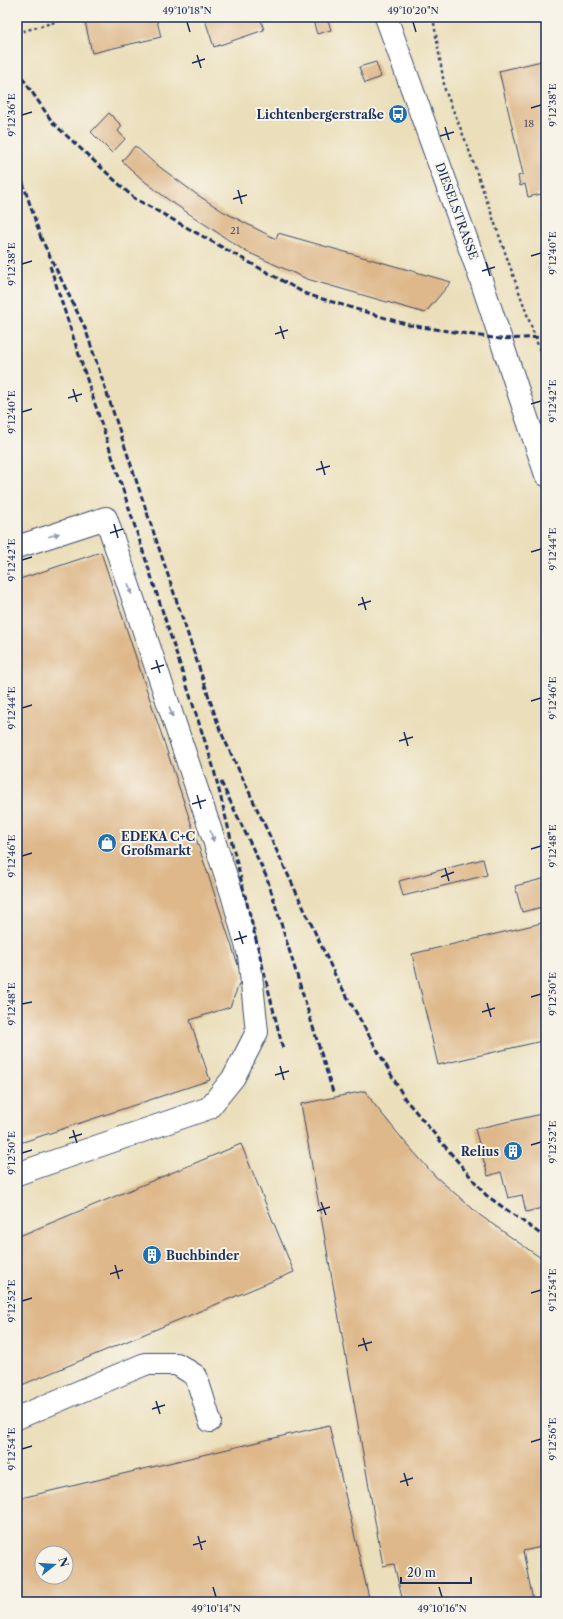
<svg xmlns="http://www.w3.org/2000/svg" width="563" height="1619" font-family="'Libre Caslon Text',serif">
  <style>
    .building { fill: #deb88a; fill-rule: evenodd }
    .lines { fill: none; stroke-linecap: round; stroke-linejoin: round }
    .minor-casing { stroke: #3a496c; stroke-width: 24 }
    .path { stroke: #3a496c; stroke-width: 2.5; stroke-dasharray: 3 3; stroke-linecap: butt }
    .minor { stroke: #fff; stroke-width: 22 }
    .rail { stroke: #1b2f5e; stroke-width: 3; stroke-dasharray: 6 3; stroke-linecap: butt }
    .oneway { fill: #8d97ae }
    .ticks { fill: none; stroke: #1b2f5e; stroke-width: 1.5 }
    .labels { text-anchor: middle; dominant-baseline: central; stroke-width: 4; stroke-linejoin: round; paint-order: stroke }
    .number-label { font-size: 10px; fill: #4c5169 }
    .poi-label { font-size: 12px; font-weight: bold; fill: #1b2f5e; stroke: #f7f3e8; text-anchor: end }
    .street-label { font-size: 12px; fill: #1b2f5e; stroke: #f7f3e8 }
    .neatline { fill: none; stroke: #1b2f5e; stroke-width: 1.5 }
    .ticks-label { font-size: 10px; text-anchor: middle; fill: #1b2f5e }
  </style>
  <rect width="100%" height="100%" fill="#f7f3e8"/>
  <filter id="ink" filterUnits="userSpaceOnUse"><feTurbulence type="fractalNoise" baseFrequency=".025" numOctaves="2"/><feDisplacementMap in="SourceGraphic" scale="8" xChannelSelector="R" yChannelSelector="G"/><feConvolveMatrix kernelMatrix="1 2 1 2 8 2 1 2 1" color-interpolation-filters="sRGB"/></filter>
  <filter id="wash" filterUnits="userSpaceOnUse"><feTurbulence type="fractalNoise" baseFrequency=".012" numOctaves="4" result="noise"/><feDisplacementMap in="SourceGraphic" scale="16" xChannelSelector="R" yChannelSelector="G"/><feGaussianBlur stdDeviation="0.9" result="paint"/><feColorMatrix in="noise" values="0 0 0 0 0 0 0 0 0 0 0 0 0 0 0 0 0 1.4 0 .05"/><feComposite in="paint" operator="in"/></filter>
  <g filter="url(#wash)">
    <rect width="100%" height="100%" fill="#ebdfbb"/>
    <g id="blocks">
      <path class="building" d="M84,17H156L161,37L92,53Z
        M204,17H260L264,30L214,47Z
        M312,17H327L331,30L317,34Z
        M546,60V193L528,197L525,184L520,186L518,176L523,174L499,71Z
        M376,62L381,77L365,83L359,67Z
        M109,113L122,126L118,131L125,139L112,153L91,132Z
        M135,146L153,162L196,194L224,212L276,239L278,233L451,282L425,313L307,279L245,251L170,201L143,180L122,161Z
        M101,552L242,977L230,1007L190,1020L210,1080L17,1144V580Z
        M483,859L487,875L403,896L399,881Z
        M546,878V906L522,912L515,886Z
        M546,922V1058L542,1041L438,1065L412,954Z
        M365,1091L374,1104L404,1141L435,1176L481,1216L532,1252L546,1261V1546L523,1551L533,1600L546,1597V1602H403L394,1564L383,1566L301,1104Z
        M546,1113V1207L526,1212L522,1195L508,1198L501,1172L488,1176L475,1129Z
        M241,1144L294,1272L17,1387V1237Z
        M329,1425L370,1602H17V1499ZM42,1553H66V1577H42Z"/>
    </g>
  </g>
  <g filter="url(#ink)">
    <use href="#blocks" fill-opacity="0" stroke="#3a496c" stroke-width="1"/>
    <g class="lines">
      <g class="minor-casing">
        <path id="minor" d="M386,17L479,274L546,475
          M17,547L106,518L232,894L249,955L257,1032L234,1077L209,1108L17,1174
          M17,1418L145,1364H177L196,1376L210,1421"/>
      </g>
      <path class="path" d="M433,17L445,90L466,142L546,368
        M17,33L72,17"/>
      <use href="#minor" class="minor"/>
      <path class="rail" d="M17,70L53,123L134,198L306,294L409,325L500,339L546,337
        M17,165L42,241
        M40,236L85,328L220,730L336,977L405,1099L486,1195L546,1238
        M50,266L213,766L283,1049
        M221,782L267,878L333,1092"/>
    </g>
    <defs><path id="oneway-solid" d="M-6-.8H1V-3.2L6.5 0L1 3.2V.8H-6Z"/></defs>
    <g class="oneway">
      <use href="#oneway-solid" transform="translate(54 535) rotate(-18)"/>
      <use href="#oneway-solid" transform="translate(130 589) rotate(72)"/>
      <use href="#oneway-solid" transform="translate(171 712) rotate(72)"/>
      <use href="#oneway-solid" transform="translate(212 836) rotate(72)"/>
    </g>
  </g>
  <path class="ticks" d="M187,22L190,32M413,22L416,32M197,55L201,68M192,63L205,59M531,108L541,105M22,115L32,112M445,127L449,140M440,136L454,132M238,190L242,204M233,199L247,195M531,256L541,253M486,262L490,276M22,264L32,261M482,271L495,267M280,326L284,339M275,334L288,330M73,389L77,402M68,398L82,394M531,404L541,401M22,412L32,409M321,461L325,475M316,470L330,466M114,524L118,538M110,533L123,529M531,552L541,549M22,560L32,557M362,597L366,610M358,605L371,601M156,660L160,673M151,669L164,665M531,701L541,698M22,708L32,705M404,732L408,746M399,741L413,737M197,795L201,809M192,804L206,800M531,849L541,846M22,856L32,853M445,868L449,881M441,877L454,872M239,931L243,944M234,940L247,936M531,997L541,994M487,1003L491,1017M22,1004L32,1002M482,1012L495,1008M280,1066L284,1080M275,1075L289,1071M73,1130L77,1143M69,1138L82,1134M531,1145L541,1142M22,1153L32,1150M321,1202L326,1215M317,1211L330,1207M115,1265L119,1279M110,1274L123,1270M531,1293L541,1290M22,1301L32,1298M363,1338L367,1351M358,1346L372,1342M156,1401L160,1414M152,1409L165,1405M531,1442L541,1439M22,1449L32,1446M404,1473L408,1486M400,1482L413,1478M198,1536L202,1550M193,1545L206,1541M213,1587L216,1597M439,1587L442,1597"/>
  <defs>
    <g id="bus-disc" transform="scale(1)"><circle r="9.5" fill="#1f6fb2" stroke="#f7f3e8"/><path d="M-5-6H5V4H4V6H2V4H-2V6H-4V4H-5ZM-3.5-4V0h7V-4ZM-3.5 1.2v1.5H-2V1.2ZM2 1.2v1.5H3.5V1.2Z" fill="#fff"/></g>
    <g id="shop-disc" transform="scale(1)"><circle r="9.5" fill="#1f6fb2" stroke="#f7f3e8"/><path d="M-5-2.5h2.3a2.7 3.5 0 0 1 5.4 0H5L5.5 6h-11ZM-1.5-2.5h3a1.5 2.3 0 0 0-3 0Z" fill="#fff"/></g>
    <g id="building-disc" transform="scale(1)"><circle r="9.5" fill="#1f6fb2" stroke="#f7f3e8"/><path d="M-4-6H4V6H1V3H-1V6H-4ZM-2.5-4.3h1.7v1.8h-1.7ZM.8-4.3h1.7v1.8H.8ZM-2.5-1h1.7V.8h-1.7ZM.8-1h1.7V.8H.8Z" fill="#fff"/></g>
  </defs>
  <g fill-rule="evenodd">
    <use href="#bus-disc" x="398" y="114"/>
    <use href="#shop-disc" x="107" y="843"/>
    <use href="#building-disc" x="513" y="1151"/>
    <use href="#building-disc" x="152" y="1255"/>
  </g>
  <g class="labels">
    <g class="number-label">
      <text x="529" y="123">18</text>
      <text x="235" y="230">21</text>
    </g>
    <g class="poi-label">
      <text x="384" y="114">Lichtenbergerstraße</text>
      <text x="121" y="836" text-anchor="start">EDEKA C+C<tspan x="121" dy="14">Großmarkt</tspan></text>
      <text x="499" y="1151">Relius</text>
      <text x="166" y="1255" text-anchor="start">Buchbinder</text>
    </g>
    <g class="street-label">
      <text transform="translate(457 211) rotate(70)">DIESELSTRASSE</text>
    </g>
  </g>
  <rect width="563" height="1619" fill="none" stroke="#f7f3e8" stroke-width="44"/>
  <g transform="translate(54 1565) rotate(73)"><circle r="19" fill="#f7f3e8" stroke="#9fa5b1"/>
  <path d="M0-3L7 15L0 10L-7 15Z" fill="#1f6fb2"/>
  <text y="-6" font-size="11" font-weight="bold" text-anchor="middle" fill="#1b2f5e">N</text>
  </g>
  <path d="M401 1577v6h70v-6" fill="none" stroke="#1b2f5e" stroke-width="2"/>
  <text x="407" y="1577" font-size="12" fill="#1b2f5e" stroke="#f7f3e8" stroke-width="3" paint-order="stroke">20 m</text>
  <rect x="22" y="22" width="519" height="1575" class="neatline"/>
  <g class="ticks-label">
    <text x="187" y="14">49°10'18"N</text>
    <text x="413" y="14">49°10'20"N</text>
    <text transform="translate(552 105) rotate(-90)" y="4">9°12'38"E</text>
    <text transform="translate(11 115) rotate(-90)" y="4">9°12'36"E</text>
    <text transform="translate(552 253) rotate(-90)" y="4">9°12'40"E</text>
    <text transform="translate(11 264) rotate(-90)" y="4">9°12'38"E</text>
    <text transform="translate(552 401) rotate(-90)" y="4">9°12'42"E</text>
    <text transform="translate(11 412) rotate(-90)" y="4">9°12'40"E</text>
    <text transform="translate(552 549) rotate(-90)" y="4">9°12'44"E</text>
    <text transform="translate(11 560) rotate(-90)" y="4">9°12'42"E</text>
    <text transform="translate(552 698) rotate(-90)" y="4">9°12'46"E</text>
    <text transform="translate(11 708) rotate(-90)" y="4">9°12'44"E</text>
    <text transform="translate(552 846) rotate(-90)" y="4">9°12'48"E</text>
    <text transform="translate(11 856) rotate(-90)" y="4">9°12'46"E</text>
    <text transform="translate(552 994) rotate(-90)" y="4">9°12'50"E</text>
    <text transform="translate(11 1004) rotate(-90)" y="4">9°12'48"E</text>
    <text transform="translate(552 1142) rotate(-90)" y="4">9°12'52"E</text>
    <text transform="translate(11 1153) rotate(-90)" y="4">9°12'50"E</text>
    <text transform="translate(552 1290) rotate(-90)" y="4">9°12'54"E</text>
    <text transform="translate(11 1301) rotate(-90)" y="4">9°12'52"E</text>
    <text transform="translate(552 1439) rotate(-90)" y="4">9°12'56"E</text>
    <text transform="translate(11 1449) rotate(-90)" y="4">9°12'54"E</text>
    <text x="216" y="1612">49°10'14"N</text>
    <text x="442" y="1612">49°10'16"N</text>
  </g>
</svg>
